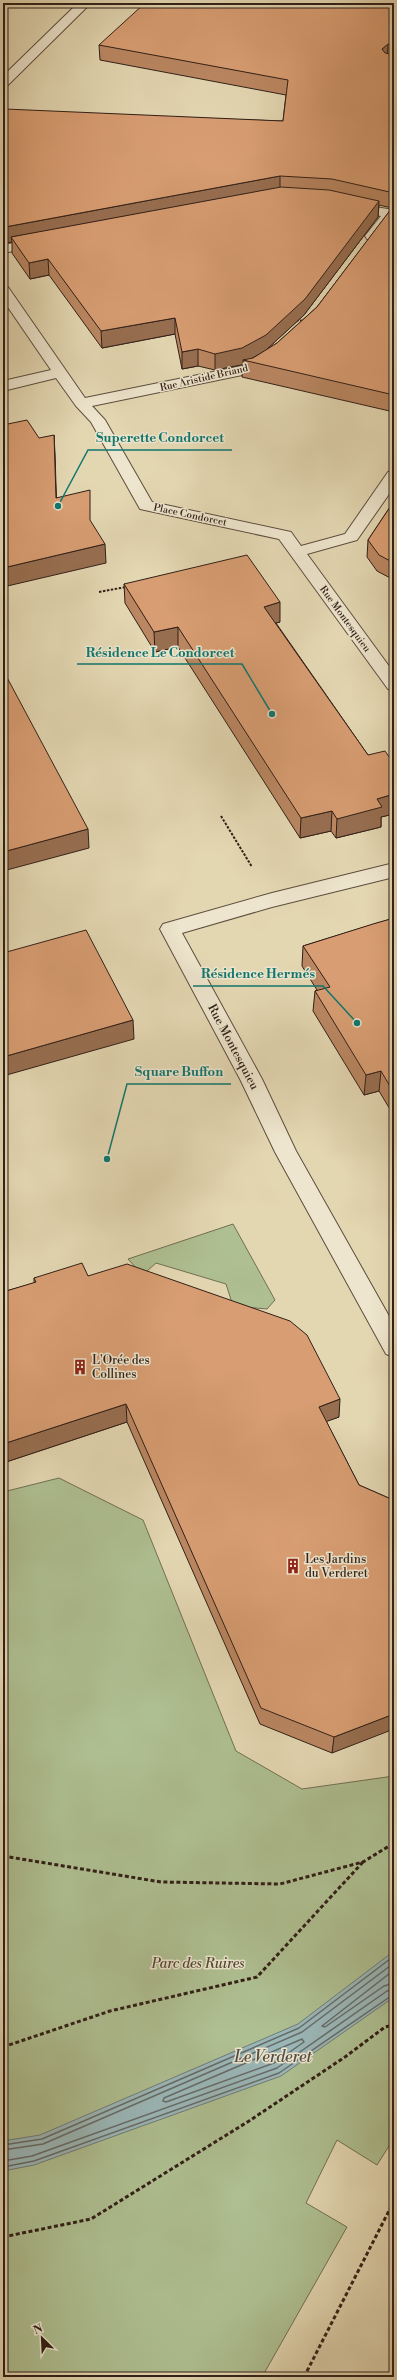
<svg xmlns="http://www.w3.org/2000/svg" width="397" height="2380" font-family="'Libre Bodoni',serif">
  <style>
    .green { fill: #aebf91; stroke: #706f54 }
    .water { fill: #9ab7b8; stroke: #707a78 }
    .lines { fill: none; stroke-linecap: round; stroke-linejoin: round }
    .shore { stroke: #666b68; stroke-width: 1.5 }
    .minor-casing { stroke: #5e4d3e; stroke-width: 2 }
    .path-far2 { stroke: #311f17; stroke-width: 1.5; stroke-dasharray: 2 1; stroke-linecap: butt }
    .path-far1 { stroke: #311f17; stroke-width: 2; stroke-dasharray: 2.5 1.5; stroke-linecap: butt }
    .path { stroke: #311f17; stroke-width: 3; stroke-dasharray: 4 2.5; stroke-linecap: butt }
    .minor { fill: #ede5cd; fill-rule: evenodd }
    .wall { fill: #ba8762; stroke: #311f17; fill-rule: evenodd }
    .shaded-wall { fill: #976e50; stroke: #311f17 }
    .building { fill: #d89d72; stroke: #311f17 }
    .labels { text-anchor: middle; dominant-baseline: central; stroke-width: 3; stroke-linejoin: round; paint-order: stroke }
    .far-street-label { font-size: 10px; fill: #311f17; stroke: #ede5cd }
    .street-label { font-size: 12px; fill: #311f17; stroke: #ede5cd }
    .poi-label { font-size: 12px; fill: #311f17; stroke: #ede5cd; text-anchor: start }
    .near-park-label { font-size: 14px; font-style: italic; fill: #504736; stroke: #ede5cd }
    .near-water-label { font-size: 16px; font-style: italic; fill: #504d47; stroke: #ede5cd }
    .leader { fill: none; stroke: #0f766e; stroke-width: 1.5 }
    .callout-dot { fill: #0f766e; stroke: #ede5cd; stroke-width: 1.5 }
    .callout-label { font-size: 13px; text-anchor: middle; font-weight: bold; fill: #0f766e; stroke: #ede5cd; stroke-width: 3; stroke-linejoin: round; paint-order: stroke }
  </style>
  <rect width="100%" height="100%" fill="#e3d7b2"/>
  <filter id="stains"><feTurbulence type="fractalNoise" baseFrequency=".005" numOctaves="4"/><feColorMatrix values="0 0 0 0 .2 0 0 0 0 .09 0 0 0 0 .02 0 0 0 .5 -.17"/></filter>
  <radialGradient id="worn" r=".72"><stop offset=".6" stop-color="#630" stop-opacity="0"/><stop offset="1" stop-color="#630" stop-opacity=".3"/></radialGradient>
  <path class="green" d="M233,1224L275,1300L267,1309L233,1306L226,1284L156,1263L146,1272L137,1269L128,1259Z
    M59,1478L143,1520L236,1751L302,1789L394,1776V2138L377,2165L337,2140L306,2203L347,2227L262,2377H3V1492Z"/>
  <path class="water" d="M394,1951V1997L281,2076L34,2165L3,2171V2141L40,2135L298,2024Z"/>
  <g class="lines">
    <path class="shore" d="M394,1970L322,2026L325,2027L384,1986L394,1983
      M302,2039L304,2042L274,2063L166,2102L163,2101L164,2098Z
      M3,2145L42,2139L299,2028L394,1956
      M3,2150L43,2144L302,2032L394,1963
      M3,2161L32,2156L277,2068L387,1991L394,1989
      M3,2167L34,2161L279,2073L394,1994"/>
    <g class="minor-casing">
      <path id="minor" d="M78,3H91L7,86L3,87V76Z
        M350,203L394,210V217L377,239H367L365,236L381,216L345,210L343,207L345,204Z
        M41,238L48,242L46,245L3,253V245Z
        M3,286L8,287L85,398L242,366L269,353L276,357L252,373L92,406L105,420L152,502L291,532L301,546L345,534L388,472L394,470V487L357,540L307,554L394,673V691L388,689L279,539L140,509L91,422L76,406L56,378L3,391V381L51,370L3,300Z
        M394,863V877L272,907L182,933L262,1079L296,1151L394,1325V1357L386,1354L275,1152L240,1079L160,929L163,924L272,893Z"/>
    </g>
    <path class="path-far2" d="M294,321L305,320"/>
    <path class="path-far1" d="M99,592L126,587
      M221,816L252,867"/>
    <path class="path" d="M3,1856L161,1882L280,1884L363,1862L394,1843
      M3,2047L110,2011L257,1977L363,1862
      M3,2237L91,2219L249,2121L345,2057L385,2027L394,2025
      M304,2377L394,2201"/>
    <use href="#minor" class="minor"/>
  </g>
  <path class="wall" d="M394,3V412L242,377L243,364L215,370L198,366L182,369L175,334L102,348L49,275L30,279L12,253V242L6,243L3,238V112L283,121L286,95L100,60L99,45ZM379,205L392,208L317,307L277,343L266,350L304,315L378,217Z
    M394,501V580L377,571L367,557L368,540Z
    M124,584L280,622L276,623L368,755L394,764V814L381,817V827L336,838L331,831L300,838L178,647L155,652L125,603Z
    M394,918V1116L379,1091L364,1095L313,1011L315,991L317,990L302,966L303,946Z
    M88,1276L339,1417L326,1421L359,1485L391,1499L332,1753L260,1724L127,1422L3,1463V1292L34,1283V1278Z"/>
  <path class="shaded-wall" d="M388,44L387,59L382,49Z
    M280,176V192L11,237L12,242L6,243L5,227Z
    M379,201L378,217L304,315L265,351L247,361L243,360V364L241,365L215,370V354Z
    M48,259L49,275L30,279L29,263Z
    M175,318V334L102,348L101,331Z
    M198,349V366L182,369V352Z
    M54,435L55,454L57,517L56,498Z
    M105,544L106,563L3,587V568Z
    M280,602V622L264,626V607Z
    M178,627V647L155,652L154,632Z
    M394,794V814L381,817V827L336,838L337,819L377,799Z
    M332,811L331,831L300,838L301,818Z
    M88,829L89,848L3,871V852Z
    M133,1020L134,1039L3,1076V1057Z
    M381,1071L379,1091L364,1095L366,1075Z
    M340,1399L339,1417L317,1425L319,1407Z
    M126,1404L127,1422L3,1463V1444Z
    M394,1714V1729L332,1753L334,1737Z"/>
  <path class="building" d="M145,3H394V44H388L382,49L385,53L394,55V193L332,179L280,176L5,227L3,224V112H5V109L283,121L288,80L99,45Z
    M281,187L329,190L379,201L305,299L266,335L242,348L215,354L198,349L182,352L175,318L101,331L48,259L29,263L11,237Z
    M394,205V395L243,360L253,358L277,343L317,307Z
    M27,420L39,438L54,435L56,498L90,490V520L105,544L3,568V425Z
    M394,501V563L379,555L368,540Z
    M247,555L280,602L264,607L368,755L385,751L394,764V794L377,799L382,807L337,819L332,811L301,818L178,627L154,632L124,584Z
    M3,670L88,829L3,852Z
    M394,918V1093L381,1071L366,1075L315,991L330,987L303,946L373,924Z
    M86,930L133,1020L3,1057V953Z
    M82,1263L88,1276L127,1264L290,1321L307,1335L340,1399L319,1407L359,1485L391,1499L394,1504V1714L334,1737L261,1708L126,1404L3,1444V1292L36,1282L34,1278Z"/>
  <defs>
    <g id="building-bare" transform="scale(1.2)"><path d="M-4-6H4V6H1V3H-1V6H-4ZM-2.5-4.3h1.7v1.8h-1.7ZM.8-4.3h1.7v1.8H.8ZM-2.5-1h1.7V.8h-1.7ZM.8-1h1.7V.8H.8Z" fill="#8f2418" stroke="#ede5cd" stroke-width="2.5" paint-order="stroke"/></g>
  </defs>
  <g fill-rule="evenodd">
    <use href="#building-bare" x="80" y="1367"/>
    <use href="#building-bare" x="293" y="1566"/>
  </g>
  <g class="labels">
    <g class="far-street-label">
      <text transform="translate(204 378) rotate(-13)">Rue Aristide Briand</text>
      <text transform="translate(190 515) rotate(12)">Place Condorcet</text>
      <text transform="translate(345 619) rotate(54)">Rue Montesquieu</text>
    </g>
    <g class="street-label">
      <text transform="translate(233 1047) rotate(62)">Rue Montesquieu</text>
    </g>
    <g class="poi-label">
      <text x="92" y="1360">L'Orée des<tspan x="92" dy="14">Collines</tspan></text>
      <text x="305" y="1559">Les Jardins<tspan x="305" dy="14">du Verderet</tspan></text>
    </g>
    <g class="near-park-label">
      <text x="198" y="1964">Parc des Ruires</text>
    </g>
    <g class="near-water-label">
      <text x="273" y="2057">Le Verderet</text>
    </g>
  </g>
  <path class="leader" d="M58 506L88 450H232M272 714L242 664H77M357 1023L323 986H193M107 1159L127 1084H231"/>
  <g class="callout-dot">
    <circle cx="58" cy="506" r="4"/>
    <circle cx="272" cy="714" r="4"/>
    <circle cx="357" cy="1023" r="4"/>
    <circle cx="107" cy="1159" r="4"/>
  </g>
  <g class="callout-label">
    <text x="160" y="442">Superette Condorcet</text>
    <text x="160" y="657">Résidence Le Condorcet</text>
    <text x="258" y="978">Résidence Hermés</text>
    <text x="179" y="1076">Square Buffon</text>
  </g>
  <rect width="397" height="2380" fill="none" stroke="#e3d7b2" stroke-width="16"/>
  <rect x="4" y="4" width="389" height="2372" fill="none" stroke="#311f17" stroke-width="2"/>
  <rect x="8" y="8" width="381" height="2364" fill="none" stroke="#311f17"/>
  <g transform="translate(42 2338) rotate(336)" stroke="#ede5cd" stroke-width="3" paint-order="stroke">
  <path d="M0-3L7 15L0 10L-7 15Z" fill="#311f17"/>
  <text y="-6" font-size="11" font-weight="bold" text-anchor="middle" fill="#311f17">N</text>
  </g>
  <rect width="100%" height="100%" filter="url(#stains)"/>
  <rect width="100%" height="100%" fill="url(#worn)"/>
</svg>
